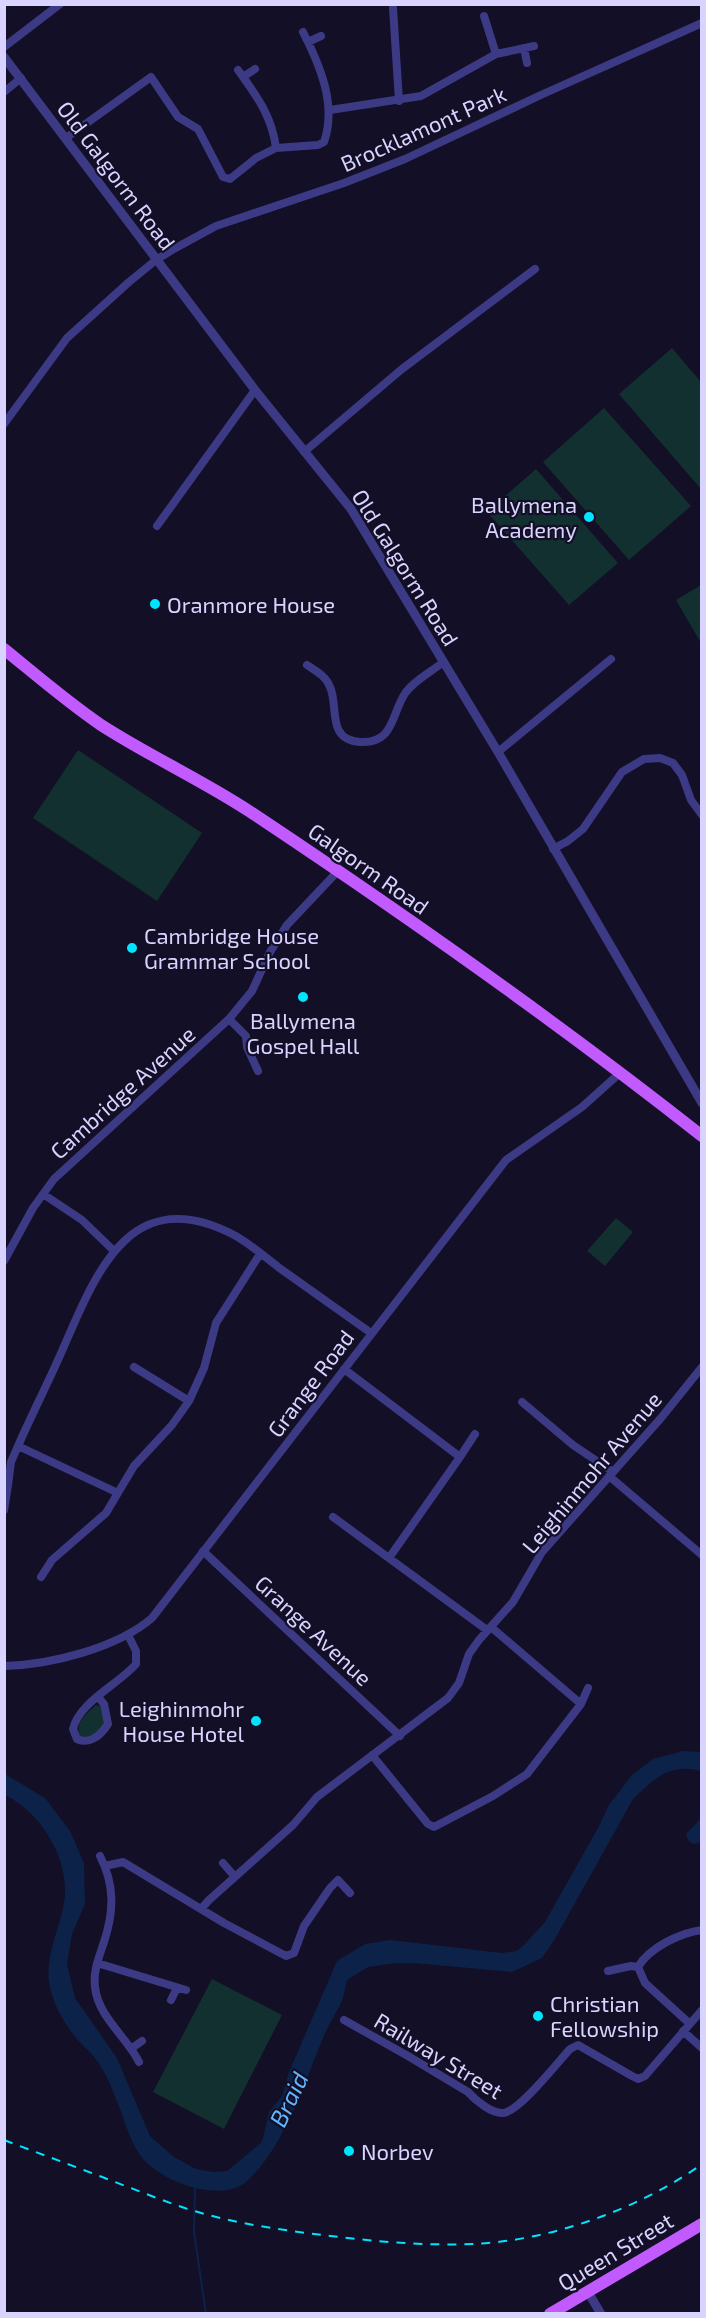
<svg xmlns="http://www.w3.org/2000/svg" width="706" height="2318" font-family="'Exo 2',sans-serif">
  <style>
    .grass { fill: #12302f }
    .water { fill: #0c2248 }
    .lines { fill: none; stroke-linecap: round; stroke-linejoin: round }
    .stream { stroke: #0c2248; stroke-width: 2 }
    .minor { stroke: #3d3a85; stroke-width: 8 }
    .tertiary { stroke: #3d3a85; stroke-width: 9 }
    .primary { stroke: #c25bff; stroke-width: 12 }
    .rail { stroke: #00e5ff; stroke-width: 2; stroke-dasharray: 9 8; stroke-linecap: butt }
    .poi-dot { fill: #00e5ff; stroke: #130f26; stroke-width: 2 }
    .labels { text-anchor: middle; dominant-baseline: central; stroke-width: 4.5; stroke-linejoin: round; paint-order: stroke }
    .street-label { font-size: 22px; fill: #d9d4ff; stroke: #130f26 }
    .poi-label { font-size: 22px; fill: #d9d4ff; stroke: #130f26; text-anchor: start }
    .water-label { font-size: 24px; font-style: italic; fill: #62b6ff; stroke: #130f26 }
  </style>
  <rect width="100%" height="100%" fill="#130f26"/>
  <path class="grass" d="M672,348L701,382V489L619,394Z
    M604,408L691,506L629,560L543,462Z
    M536,469L618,563L569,605L487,512Z
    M701,585V643L676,600Z
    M78,750L202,833L157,901L33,818Z
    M616,1218L633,1232L605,1266L587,1251Z
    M96,1705L100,1706L105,1723C99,1732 91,1739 80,1736C74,1724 87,1713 96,1705Z
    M212,1979L282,2015L224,2129L153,2092Z"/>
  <path class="water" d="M683,1751L701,1752V1771C670,1763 655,1778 633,1799L555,1939L542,1958L512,1972L414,1963H396L368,1967L347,1980C345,1987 344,1995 342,2001C336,2014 328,2025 323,2038C304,2084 285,2146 247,2181C221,2204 164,2182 144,2160C129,2143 125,2119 116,2099C111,2086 104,2069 95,2058C89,2050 80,2044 74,2035C62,2021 52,2001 49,1982C45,1956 60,1928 64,1903C71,1861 42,1813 5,1795V1774L45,1798L70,1831L84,1863L85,1904L72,1934L67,1964L75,1998L117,2058L150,2136L174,2157L196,2169L213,2172L227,2171L262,2142L269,2112L282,2096L289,2072L337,1961L365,1944L391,1940L502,1953L516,1951L522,1947L545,1922L598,1828L609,1805L632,1775L653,1759Z
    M701,1818V1841C694,1847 688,1843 686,1834Z"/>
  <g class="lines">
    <path class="stream" d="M195,2189L194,2232L206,2314"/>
    <path class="minor" d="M393,8L399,101
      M484,16L496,54
      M308,42L321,36
      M4,47L60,4
      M524,48L527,63
      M238,70C256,95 272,116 276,148
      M243,77L255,69
      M4,92L21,78
      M330,110L421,96L496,54L534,46
      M66,138L151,77L178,117L198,129L223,177L230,179L256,158L276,148L318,145L324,142C337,105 320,65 303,32
      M4,424L67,338L129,282L156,260L172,250L216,226L344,183L405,159L543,94L702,23
      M304,452L402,369L535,269
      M157,526L255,390
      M307,665C316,671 326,676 330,687C339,706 326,740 360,742C395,744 391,713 406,692C415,680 431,672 442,663
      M498,752L611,659
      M553,849L568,841L583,829L622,772L644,759L660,758L673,763L682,775L691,800L702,815
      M229,1019L246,1036L247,1047L258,1071
      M43,1194L82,1220L113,1250
      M4,1261L33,1208L54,1179L229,1019L252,991L270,952L287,925L338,871
      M134,1367L189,1401
      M344,1369L460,1457L389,1558
      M522,1402L573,1445L613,1472
      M18,1446L118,1493
      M460,1457L475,1434
      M609,1476L702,1555
      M4,1484L8,1485L4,1510
      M8,1485L11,1462L18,1446C32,1414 48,1383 62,1351C96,1273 130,1181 234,1235C249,1243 264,1256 278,1267C309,1289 340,1311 371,1333
      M333,1517L487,1630
      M203,1551L400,1736
      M41,1577L52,1560L106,1513L134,1466L172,1425L189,1401L204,1368L216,1323L260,1254
      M4,1666C50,1665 117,1648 152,1618L506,1160L582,1107L621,1072
      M98,1697L104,1704L108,1724C101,1735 90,1745 77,1739L73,1729C79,1702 119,1684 136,1664V1651L128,1635
      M581,1704L588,1688
      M372,1755L428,1824L434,1827L493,1796L527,1774L581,1704L491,1627
      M100,1856C115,1885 114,1912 104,1942C99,1957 93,1971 95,1987C98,2017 127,2037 139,2062
      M223,1863L235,1877
      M105,1866L123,1862L224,1923L286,1956L294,1953L304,1926L330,1888L338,1880L350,1893
      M201,1909L209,1900L293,1825L317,1797L448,1698L459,1683L469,1654L479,1640L513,1602L542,1552L661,1418L702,1367
      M97,1963L186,1990
      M608,1971L631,1966L638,1967
      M171,2000L177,1988
      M344,2020L408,2056L468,2092C475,2100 492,2114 503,2113C519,2112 558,2062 570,2049L578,2045L632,2076L638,2079L645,2076L702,2010
      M689,2023L645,1983L638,1967C650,1947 680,1933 702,1930
      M683,2031L702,2048
      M132,2048L142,2041"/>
    <path class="tertiary" d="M4,57L255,390L351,509L498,752L702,1103
      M588,2292L601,2314"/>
    <path class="primary" d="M4,649C36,675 67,702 101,725C149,756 202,780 249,811C404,914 556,1021 702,1136
      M550,2314L702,2224"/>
    <path class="rail" d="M4,2140C46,2156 87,2171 128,2187C152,2196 176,2206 201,2213C240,2224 282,2230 322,2235C371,2241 422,2246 472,2244C550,2241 639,2209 702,2164"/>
  </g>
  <g class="poi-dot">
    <circle cx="589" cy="517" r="6"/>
    <circle cx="155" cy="604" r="6"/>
    <circle cx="132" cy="948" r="6"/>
    <circle cx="303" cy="997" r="6"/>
    <circle cx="256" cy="1721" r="6"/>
    <circle cx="538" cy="2016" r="6"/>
    <circle cx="349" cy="2151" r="6"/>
  </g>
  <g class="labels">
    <g class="street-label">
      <text transform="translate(423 128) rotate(-24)">Brocklamont Park</text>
      <text transform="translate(117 175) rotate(53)">Old Galgorm Road</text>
      <text transform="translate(406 567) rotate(58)">Old Galgorm Road</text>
      <text transform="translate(369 868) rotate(35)">Galgorm Road</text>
      <text transform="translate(122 1092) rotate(-42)">Cambridge Avenue</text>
      <text transform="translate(310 1383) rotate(-53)">Grange Road</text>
      <text transform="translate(591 1472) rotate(-50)">Leighinmohr Avenue</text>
      <text transform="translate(314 1630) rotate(43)">Grange Avenue</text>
      <text transform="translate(439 2055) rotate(31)">Railway Street</text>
      <text transform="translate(615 2251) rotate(-31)">Queen Street</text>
    </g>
    <g class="poi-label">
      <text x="577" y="504" text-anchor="end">Ballymena<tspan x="577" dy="25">Academy</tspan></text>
      <text x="167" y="604">Oranmore House</text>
      <text x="144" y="935">Cambridge House<tspan x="144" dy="25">Grammar School</tspan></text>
      <text x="303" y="1020" text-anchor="middle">Ballymena<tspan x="303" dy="25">Gospel Hall</tspan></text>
      <text x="244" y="1708" text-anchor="end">Leighinmohr<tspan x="244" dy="25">House Hotel</tspan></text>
      <text x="550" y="2003">Christian<tspan x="550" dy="25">Fellowship</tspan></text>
      <text x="361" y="2151">Norbev</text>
    </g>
    <g class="water-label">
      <text transform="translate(288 2099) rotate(-64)">Braid</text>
    </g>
  </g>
  <rect width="706" height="2318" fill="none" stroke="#d9d4ff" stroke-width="12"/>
</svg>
